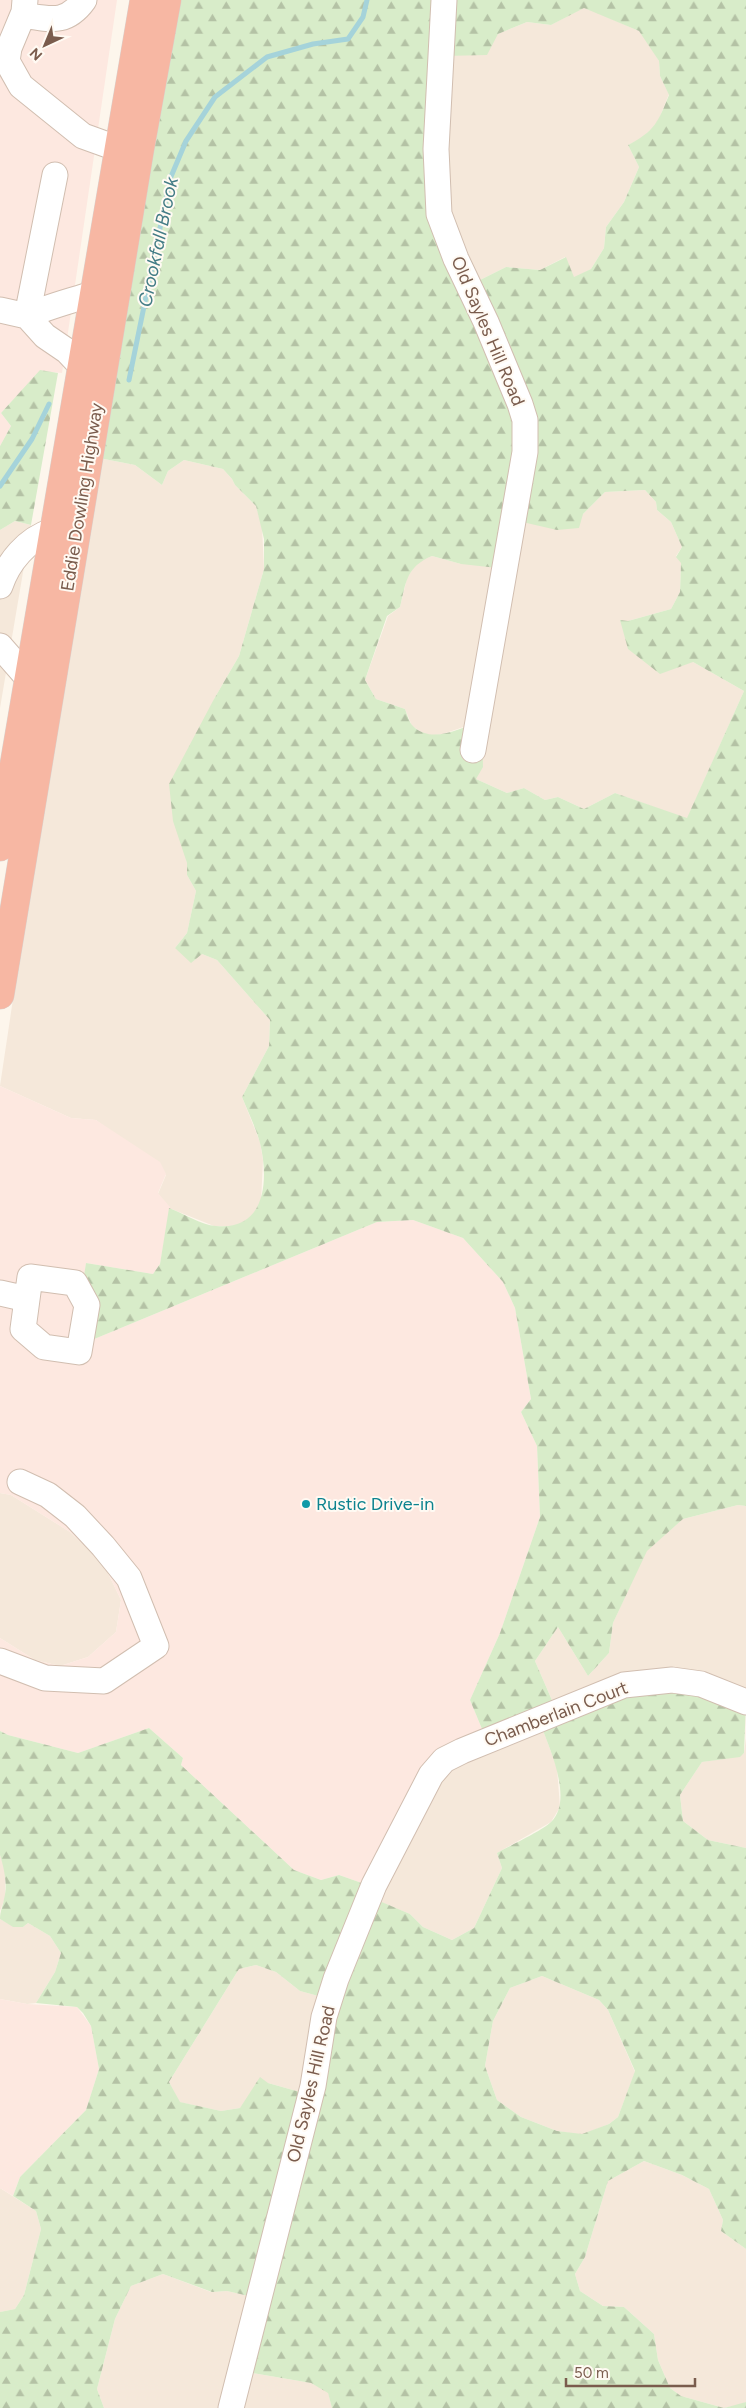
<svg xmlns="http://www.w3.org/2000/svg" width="746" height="2408" font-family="Figtree,sans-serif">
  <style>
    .residential { fill: #f5e8da }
    .commercial { fill: #fde8e0 }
    .forest { fill: url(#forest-firs); fill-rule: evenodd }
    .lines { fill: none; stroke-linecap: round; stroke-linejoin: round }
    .stream { stroke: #a5d3da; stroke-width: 5 }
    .minor-casing { stroke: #d1beb0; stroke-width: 27 }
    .highway-casing { stroke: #dad1cd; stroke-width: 29 }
    .minor { stroke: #fff; stroke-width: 25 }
    .highway { stroke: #f7b7a3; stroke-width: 28 }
    .culture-dot { fill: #0f9aa8; stroke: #fffaf3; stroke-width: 2 }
    .labels { text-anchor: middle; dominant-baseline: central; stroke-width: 4; stroke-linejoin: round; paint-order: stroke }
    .street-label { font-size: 18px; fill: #7a5c4d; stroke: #fffaf3 }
    .culture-label { font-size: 18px; fill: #0d838f; stroke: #fffaf3; text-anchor: start }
    .water-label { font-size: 19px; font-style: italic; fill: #437c86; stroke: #fffaf3 }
  </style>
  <defs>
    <pattern id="forest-firs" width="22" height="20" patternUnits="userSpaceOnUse" patternTransform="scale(1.25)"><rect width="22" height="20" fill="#d8ecc9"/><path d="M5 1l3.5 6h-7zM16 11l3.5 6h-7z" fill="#b4c2a5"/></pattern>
  </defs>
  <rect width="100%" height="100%" fill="#fdf6ec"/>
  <path class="residential" d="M584,7L639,31L647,40L659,61L660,76L669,94L657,124L641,139L628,145L639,167L624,202L606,227L604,248L591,269L574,278L565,257L540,270L506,267L470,285L435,177L440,58L527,22L551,25Z
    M94,457L135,465L162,485L168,471L184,460L223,469L232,479L235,485L256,506L262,527L264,569L239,656L214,699L184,850L187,863V875L196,891L187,933L175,948L202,954L217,960L270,1020L269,1046L242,1097L260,1142L263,1160L261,1202L251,1217L240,1224L231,1226H214L169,1208L158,1194L166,1175L96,1120L71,1118L0,1086Z
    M645,490L656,502L657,510L671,522L682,547L676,556L681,562L680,592L671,609L628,621L693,662L744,691L687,819L615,793L584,809L558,797L545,800L524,788L507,793L476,779L481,721L443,734L428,736L412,726L405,709L376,699L365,680L388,616L400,607L407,578L417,562L432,556L461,564L518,521L583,514L605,492Z
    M15,521L31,525L0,708V530Z
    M0,1493L11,1495L70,1532L103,1563L121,1600L116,1632L88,1657L60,1666L35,1660L0,1638Z
    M738,1505L746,1506V1702L557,1712L535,1661L558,1627L588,1676L609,1653L613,1623L646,1551L683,1519Z
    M540,1722L557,1768L560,1807L551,1822L497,1853L502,1868L474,1928L452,1940L423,1927L410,1914L376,1900L428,1781Z
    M746,1738V1848L708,1840L683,1821L680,1795L702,1762L740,1756L744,1753Z
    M0,1855L5,1869V1898L0,1911Z
    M0,1919L14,1927H23L28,1923L50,1936L61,1953L55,1972L36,2003L27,2004L0,1999Z
    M256,1965L276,1972L300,1991L333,2000L307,2094L268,2083L240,2108L221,2111L179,2102L169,2082L239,1969Z
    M542,1976L599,2000L608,2010L635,2072L618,2117L609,2124L582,2135L557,2131L521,2117L497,2100L485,2066L493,2021L510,1988Z
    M644,2161L682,2175L709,2189L723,2220L721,2231L746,2249V2402L742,2404L724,2408L681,2396L670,2388L658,2360L654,2334L624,2307L603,2306L580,2291L575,2274L585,2257L608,2181Z
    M0,2188L36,2211L41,2229L24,2295L15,2309L0,2312Z
    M163,2274L211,2292L227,2291L257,2298L246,2372L311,2383L328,2392L332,2408H104L97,2389L115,2319L131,2286Z"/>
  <path class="commercial" d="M0,0H117L62,373L40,371L1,413L11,426L0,446Z
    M0,1086L71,1118L96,1120L160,1162L166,1174L158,1193L170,1207L160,1264L153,1274L86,1263L75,1347L377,1222L413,1220L463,1238L503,1282L515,1308L531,1399L521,1412L537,1446L540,1517L500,1633L470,1700L487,1741L449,1763L376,1888L339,1875L321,1880L294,1870L181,1765L183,1758L149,1728L78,1753L8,1735L0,1731V1638L35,1660L60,1666L88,1657L116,1632L121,1600L103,1563L70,1532L11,1495L0,1493Z
    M0,1999L27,2004L77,2007L91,2026L99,2069L86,2110L20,2177L13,2196L0,2188Z"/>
  <path class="forest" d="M174,0H746V1506L738,1505L683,1519L647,1551L613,1623L609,1653L588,1676L558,1627L535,1661L557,1712L631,1685L746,1702L744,1753L740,1757L702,1762L680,1795L683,1821L708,1840L746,1848V2249L721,2231L723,2220L709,2189L682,2175L644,2161L608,2181L585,2257L575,2274L580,2291L603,2306L624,2307L654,2334L658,2360L670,2388L681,2396L724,2408L746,2402V2408H332L328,2393L311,2383L246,2372L257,2298L227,2291L212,2292L163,2274L131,2286L115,2319L97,2389L104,2408H0V2312L15,2309L24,2295L41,2229L36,2211L13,2196L20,2177L86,2110L99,2069L91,2026L83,2013L77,2007L36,2003L55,1972L61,1953L50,1936L28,1923L23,1927H13L0,1919C0,1911 3,1906 4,1899C8,1885 4,1868 0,1855V1731L8,1735L78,1753L149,1728L183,1758L181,1765L294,1870L321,1880L339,1875L376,1888L377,1900L410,1914L423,1927L452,1940L474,1928L502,1868L497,1853C509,1846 542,1831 551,1822C574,1800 549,1747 540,1723L487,1741L470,1700L500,1633L540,1517L537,1446L521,1412L531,1399L515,1308L503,1282L463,1238L413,1220L377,1222L75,1347L73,1345L86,1263L153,1274L160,1264L169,1208C183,1213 201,1225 216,1226C266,1231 269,1180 260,1143C256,1128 248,1112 242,1097L269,1046L270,1020L217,960L202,954L191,963L175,948L187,933L196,891L187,875V863L173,821L169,784L214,699L239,656L264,569V539L256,506L235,485L232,479L223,469L184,460L168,471L162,485L135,465L94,457ZM584,8L639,31L659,61L660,76L669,95C658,122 655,131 628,145L639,167L624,202L606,227L604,248L591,269L574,277L566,257L540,270L506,267L470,285L465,280L433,135L444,56L487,55L498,34L527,22L551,25ZM645,490L656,502L657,510L671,522L682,547L676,557L681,563L680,592L671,609L628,621L620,620L628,649L660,674L693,662L744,691L687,818L615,793L584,809L558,797L545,800L524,788L507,793L476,779L483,767L482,721C460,728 433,744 414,727C409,723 407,714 405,709L376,699L365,680L387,616L400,607C406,582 406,567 432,556L461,564L507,569L518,521L557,530L579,528L583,514L605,492ZM256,1965L276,1972L300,1991L333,2000L307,2094L268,2083L260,2077L240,2108L221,2111L180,2102L169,2082L239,1969ZM542,1976L599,2000L608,2010L635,2071L618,2117L609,2124L582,2134L557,2131L521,2117L497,2100L485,2066L493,2021L510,1988Z
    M40,370L58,373L31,525L15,521L0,530V446L11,426L1,413Z"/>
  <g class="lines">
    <path class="stream" d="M129,380L170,179L186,141L215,97L267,57L313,44L348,39L363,17L367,0
      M0,486L32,439L49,404"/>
    <g class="minor-casing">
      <path id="minor" d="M25,0L24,12L9,48L7,61L21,86L83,136L119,149
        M444,0L436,149L439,214L456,259L486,322L520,404L525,420V452L473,750
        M23,15C50,19 66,25 84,0
        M0,310L27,316L45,336L67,351L82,367
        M27,316L55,175
        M27,316C49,306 71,301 95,293
        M0,586C8,562 27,539 52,531
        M0,646L28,678
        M30,1277L75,1283L87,1305L79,1352L44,1347L23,1329Z
        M0,1293L27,1299
        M0,1661L45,1678L104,1681L156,1646L129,1578L103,1546L75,1516L48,1495L20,1482
        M231,2408L313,2086L324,2017L336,1979L374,1885L431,1775L444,1760L462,1751L624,1685L672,1680L701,1684L746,1702"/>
    </g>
    <g class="highway-casing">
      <path id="highway" d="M0,847L144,0
        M0,995L140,149L167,0"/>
    </g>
    <use href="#minor" class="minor"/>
    <use href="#highway" class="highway"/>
  </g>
  <circle class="culture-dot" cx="306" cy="1504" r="5"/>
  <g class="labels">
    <g class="street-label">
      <text transform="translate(488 331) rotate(67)">Old Sayles Hill Road</text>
      <text transform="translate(82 497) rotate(-81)">Eddie Dowling Highway</text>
      <text transform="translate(556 1714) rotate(-21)">Chamberlain Court</text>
      <text transform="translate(311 2084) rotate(-77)">Old Sayles Hill Road</text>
    </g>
    <g class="culture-label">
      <text x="316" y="1504">Rustic Drive-in</text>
    </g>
    <g class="water-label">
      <text transform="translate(158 242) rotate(-78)">Crookfall Brook</text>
    </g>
  </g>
  <g transform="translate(45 45) rotate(224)" stroke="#fffaf3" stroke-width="4" paint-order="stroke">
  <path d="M0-4L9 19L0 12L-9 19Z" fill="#7a5c4d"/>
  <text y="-8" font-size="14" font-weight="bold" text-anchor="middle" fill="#7a5c4d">N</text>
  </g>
  <path d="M566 2378v8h129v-8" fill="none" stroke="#7a5c4d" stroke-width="2.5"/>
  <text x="574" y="2378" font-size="15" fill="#7a5c4d" stroke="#fffaf3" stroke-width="4" paint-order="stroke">50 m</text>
</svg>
